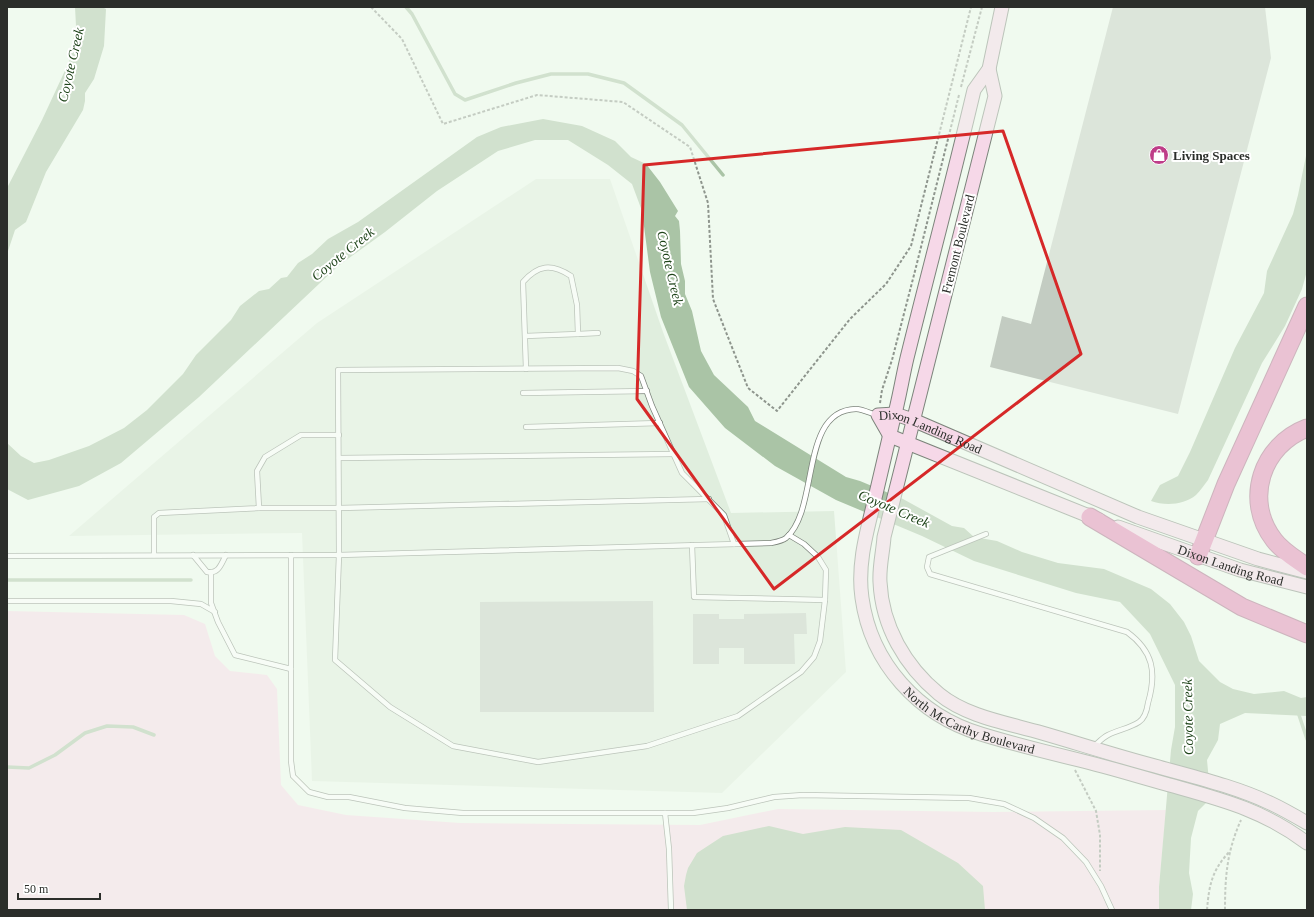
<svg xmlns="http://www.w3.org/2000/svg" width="1314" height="917" font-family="'Times New Roman',serif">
<rect width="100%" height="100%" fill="#f0faef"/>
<path fill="#e0eede" d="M 536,179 L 610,179 L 663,332 L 731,513 L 834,511 L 846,672 L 722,793 L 312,781 L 302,533 L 69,536 L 317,323 Z"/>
<path fill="#f9dae8" d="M 7,611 L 184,615 L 205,624 L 215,656 L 230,671 L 267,675 L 277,689 L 281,785 L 298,805 L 346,815 L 460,823 L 700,825 L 778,809 L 993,812 L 1166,810 L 1159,887 L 1159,910 L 7,910 Z"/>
<g fill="#aac4a6">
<path d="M 75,7 L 102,7 L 106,9 L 104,46 L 94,79 L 85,93 L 85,101 L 83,110 L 46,172 L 26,222 L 15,230 L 7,254 L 7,188 L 42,120 L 69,62 L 76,26 Z"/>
<path d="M 543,119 L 582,126 L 615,141 L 631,157 L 646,164 L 660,182 L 678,211 L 675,216 L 679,221 L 680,231 L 681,264 L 685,281 L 685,294 L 692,311 L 701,351 L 714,375 L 748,407 L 755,421 L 846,477 L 860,481 L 903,499 L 952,526 L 964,528 L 974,537 L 997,541 L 1022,552 L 1058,563 L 1104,569 L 1151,589 L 1170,604 L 1184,622 L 1191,636 L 1199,661 L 1220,682 L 1233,689 L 1254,694 L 1284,691 L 1301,698 L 1307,697 L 1307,716 L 1245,713 L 1220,724 L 1218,740 L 1207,760 L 1210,792 L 1206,803 L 1198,811 L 1191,838 L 1189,873 L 1193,894 L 1191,910 L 1159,910 L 1159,887 L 1171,750 L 1175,727 L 1175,685 L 1150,634 L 1120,602 L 1076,593 L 974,561 L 922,536 L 836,500 L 775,466 L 725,428 L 689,387 L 661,317 L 650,272 L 642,211 L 632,184 L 608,165 L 568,140 L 535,140 L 498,151 L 437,191 L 385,232 L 338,266 L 199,397 L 121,463 L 79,486 L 28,500 L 7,489 L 7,443 L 21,456 L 34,463 L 49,460 L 89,446 L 124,428 L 147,410 L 183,374 L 196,355 L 231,320 L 240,306 L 259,291 L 269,289 L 281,278 L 287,277 L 298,263 L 312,254 L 328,239 L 358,222 L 477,137 L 501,127 Z"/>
<path d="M 1307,151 L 1307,271 L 1302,289 L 1285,326 L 1262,363 L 1208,480 C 1204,485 1200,491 1196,495 C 1184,505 1165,506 1151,501 L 1160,485 L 1178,476 L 1190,452 L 1235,348 L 1264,293 L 1267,271 L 1293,214 L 1298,195 Z"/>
<path d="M 769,826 L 803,834 L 845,827 L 901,830 L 958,863 L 983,886 L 985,910 L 687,910 L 684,886 L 686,875 L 688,868 L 697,853 L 723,836 Z"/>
</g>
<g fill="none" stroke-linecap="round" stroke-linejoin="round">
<g stroke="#aac4a6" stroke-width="3.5">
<path d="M 406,7 L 412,14 L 455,94 L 465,100 L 516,83 L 551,74 L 588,74 L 624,83 L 682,125 L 723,175"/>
<path d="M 7,580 L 191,580"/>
<path d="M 1298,712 L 1307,739"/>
<path d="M 7,767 L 29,768 L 55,755 L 85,733 L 107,726 L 133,727 L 154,735"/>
</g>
</g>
<g fill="#c3ccc2">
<path d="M 1113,7 L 1265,7 L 1271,58 L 1178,414 L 990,367 L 1002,316 L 1031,324 Z"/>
<path d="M 653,601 L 654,712 L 480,712 L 480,602 Z"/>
<path d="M 806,613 L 807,634 L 794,634 L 795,664 L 744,664 L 744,648 L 719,648 L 719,664 L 693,664 L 693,614 L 719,614 L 719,619 L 744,619 L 744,614 Z"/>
</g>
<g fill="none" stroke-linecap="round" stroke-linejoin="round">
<defs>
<g id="service">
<path d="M 578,334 L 598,333"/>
<path d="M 525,336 L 578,334 L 577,305 L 571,276 C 551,263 538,265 523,282 L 526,369"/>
<path d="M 523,393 L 647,391"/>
<path d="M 526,427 L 660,423"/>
<path d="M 339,458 L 674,454"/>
<path d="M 259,508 L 339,508 L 709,499"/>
<path d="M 986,534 L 929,557 L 927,567 L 930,574 L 1127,632 C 1153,651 1157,672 1148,703 C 1147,710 1145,718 1139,722 C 1130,728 1118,730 1108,735 C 1102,738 1098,743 1093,747"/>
<path d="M 734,544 L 724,515 L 682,473 L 652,406 L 641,376 L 633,371 L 618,368 L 338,370 L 339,555 L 335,660 L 390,707 L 453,746 L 538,762 L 647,746 L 738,716 L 801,672 L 814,657 L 820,641 L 825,600 L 826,570 L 818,557 L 804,544 L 789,535"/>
<path d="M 692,545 L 694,597 L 825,600"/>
<path d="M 154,555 L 154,517 L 159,513 L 259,508 L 257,471 L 265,457 L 301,435 L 339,435"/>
<path d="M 193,555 L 207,572 C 219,574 221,564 226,555"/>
<path d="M 291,555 L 291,761 L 293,776 L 309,792 L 328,797 L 349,797 L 405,808 L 463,813 L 693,813 L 728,808 L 774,797 L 803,795 L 969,798 L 1004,804 L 1034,818 L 1063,838 L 1086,862 L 1101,886 L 1112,910"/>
<path d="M 7,556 L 339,555 L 771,543 C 776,542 782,541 786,538 C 820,509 799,410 856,409 C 862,409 870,413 876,415"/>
<path d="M 211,572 L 211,603 L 218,622 L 235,655 L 291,669"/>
<path d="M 7,601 L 171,601 L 201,604 L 215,612"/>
<path d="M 665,813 L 669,849 L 671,910"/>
</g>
<g id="secondary">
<path id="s1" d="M 1002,7 L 989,69 L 974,90 C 953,180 929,269 907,358 C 902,379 899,400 893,421 C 887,447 881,473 875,498 C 867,531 857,564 862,598 C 871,663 918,715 981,734 C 1013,744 1046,752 1079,760 C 1108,767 1137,776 1166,784 C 1219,799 1262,809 1307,843"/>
<path d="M 989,69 L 995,96 L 884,537 C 883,552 879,567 880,582 C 882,626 905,666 939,694 C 967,717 1008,723 1042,733 C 1080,744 1117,756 1155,766 C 1194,777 1234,786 1270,803 C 1283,809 1295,816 1307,823"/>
<path id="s2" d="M 1099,520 L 890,436 L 878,415 L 895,414 L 913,420 L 1138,517 L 1258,559 L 1307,572"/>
<path id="s3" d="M 1118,527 L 1240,570 L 1307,587"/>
</g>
<g id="motorway">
<path d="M 1307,428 C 1262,445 1243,500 1274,540 C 1282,551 1296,559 1307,567"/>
<path d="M 1090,517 L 1242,607 L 1307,634"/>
<path d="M 1198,556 L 1226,484 L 1307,306"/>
</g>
</defs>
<use href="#service" stroke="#7c847b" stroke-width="6"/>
<use href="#secondary" stroke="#7c847b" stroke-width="15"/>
<use href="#motorway" stroke="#a26282" stroke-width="19"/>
<g stroke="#8e958d" stroke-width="2" stroke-dasharray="3 2" stroke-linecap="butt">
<path d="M 371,7 L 402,39 L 443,124 L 537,95 L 623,102 L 690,147 L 708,203 L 713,299 L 748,388 L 777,411 L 850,319 L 886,284 L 911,246 L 971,7"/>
<path d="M 961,87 L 982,7"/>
<path d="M 880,403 L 882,390 L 892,360 L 915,271 L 959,95"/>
<path d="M 1075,770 L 1096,811 L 1100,835 L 1100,871"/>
<path d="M 1207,910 C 1209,885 1212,870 1230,851"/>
<path d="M 1225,910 C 1225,876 1227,851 1241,820"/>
</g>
<use href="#service" stroke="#fff" stroke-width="4.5"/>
<use href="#secondary" stroke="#f6d8e8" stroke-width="13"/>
<use href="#motorway" stroke="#e27eb2" stroke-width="17"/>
</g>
<path d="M0 0H1314V917H0ZM 1003,131 L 1081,354 L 774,589 L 637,399 L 644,165 Z" fill="#f0faef" fill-opacity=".55" fill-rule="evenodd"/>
<path fill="none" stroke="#d62828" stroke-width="3" stroke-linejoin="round" d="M 1003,131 L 1081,354 L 774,589 L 637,399 L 644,165 Z"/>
<defs>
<symbol id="shop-disc" viewBox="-11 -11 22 22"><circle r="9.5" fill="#be3d88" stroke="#fff"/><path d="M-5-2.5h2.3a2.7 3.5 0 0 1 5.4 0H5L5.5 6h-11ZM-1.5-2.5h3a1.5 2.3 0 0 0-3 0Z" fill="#fff"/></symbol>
</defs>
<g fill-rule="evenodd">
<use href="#shop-disc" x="1148" y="144" width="22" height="22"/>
</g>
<g text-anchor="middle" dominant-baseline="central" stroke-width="4" stroke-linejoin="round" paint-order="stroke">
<g font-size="13" font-weight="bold" fill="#2b2e2a" stroke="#fff" text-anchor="start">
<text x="1173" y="155">Living Spaces</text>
</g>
<g font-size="13" fill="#2b2e2a" stroke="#fff">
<text transform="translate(958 244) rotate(-76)">Fremont Boulevard</text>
<text stroke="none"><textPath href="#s2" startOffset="305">Dixon Landing Road</textPath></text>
<text stroke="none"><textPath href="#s3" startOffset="119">Dixon Landing Road</textPath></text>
<text stroke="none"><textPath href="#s1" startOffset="785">North McCarthy Boulevard</textPath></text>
</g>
<g font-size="14" font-style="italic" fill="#1e4319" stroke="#fff">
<text transform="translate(71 65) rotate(-77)">Coyote Creek</text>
<text transform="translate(343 254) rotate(-39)">Coyote Creek</text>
<text transform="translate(670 268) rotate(77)">Coyote Creek</text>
<text transform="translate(894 509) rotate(23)">Coyote Creek</text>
<text transform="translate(1188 717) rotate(-91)">Coyote Creek</text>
</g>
</g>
<rect width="1314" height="917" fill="none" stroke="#2b2e2a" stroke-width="16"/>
<path d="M18 893v6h82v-6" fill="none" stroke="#2b2e2a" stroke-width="2"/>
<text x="24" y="893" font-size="12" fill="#2b2e2a" stroke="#ffffff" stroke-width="3" paint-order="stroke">50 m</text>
</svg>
